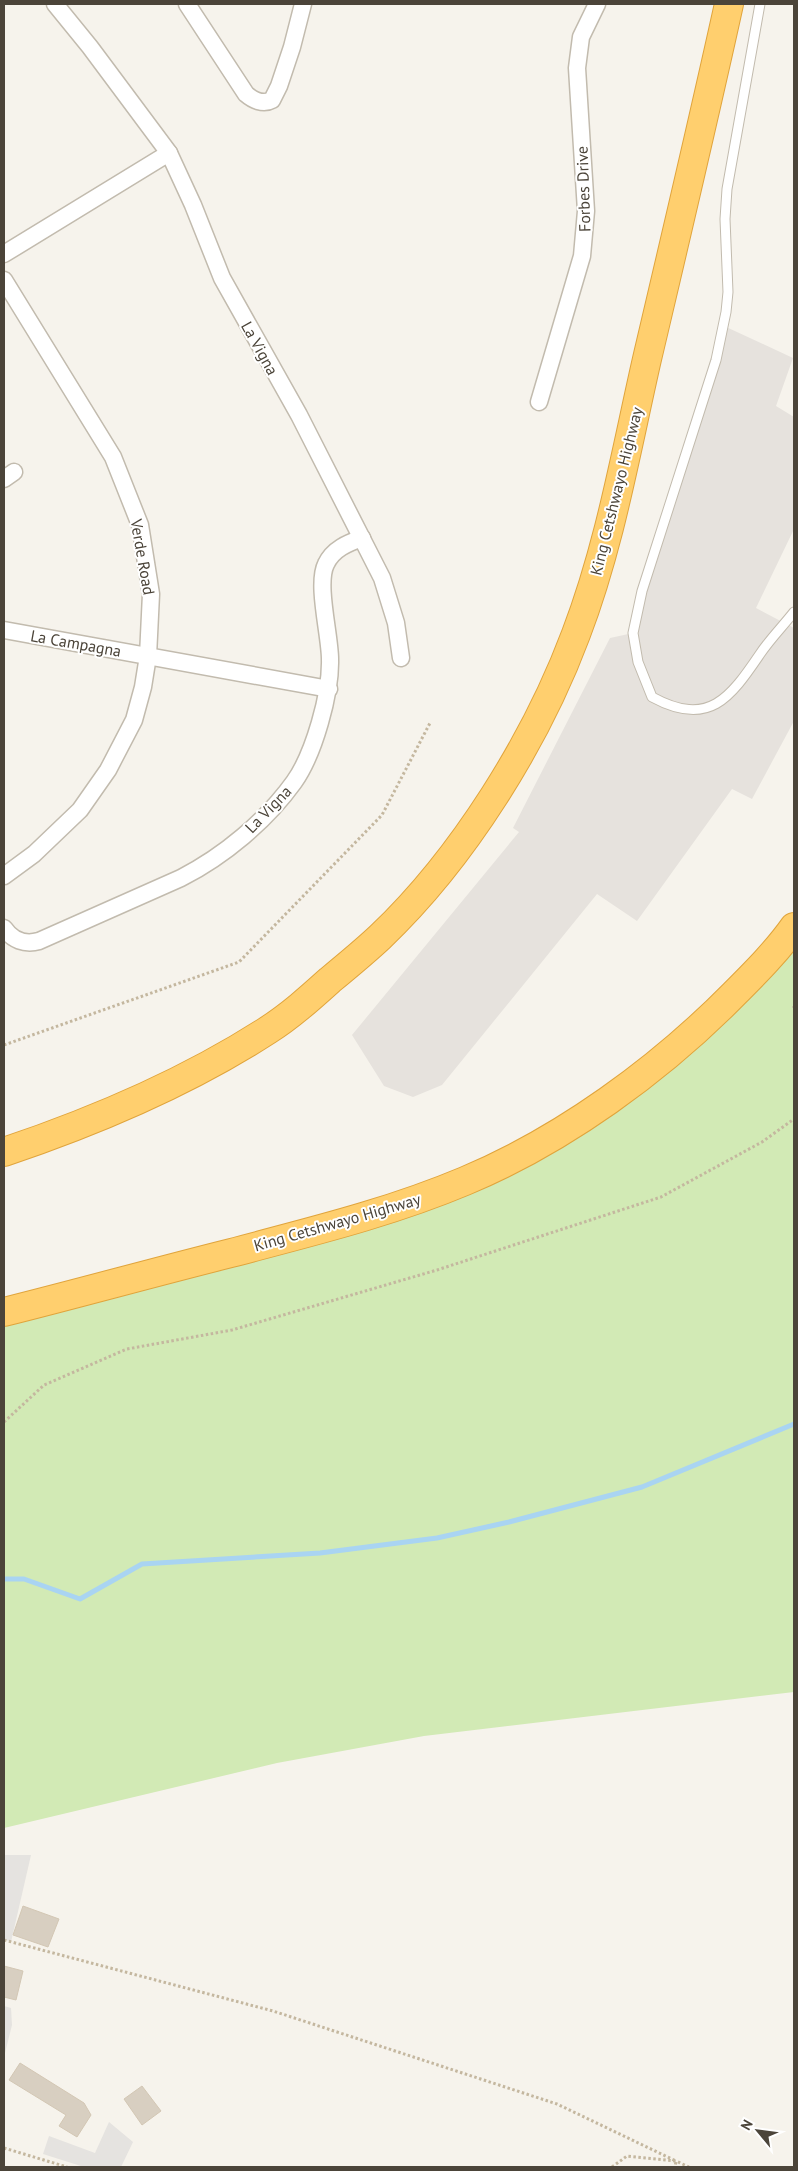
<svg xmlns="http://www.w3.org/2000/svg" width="798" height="2171" font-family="'PT Sans',sans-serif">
<rect width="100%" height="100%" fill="#f6f3ec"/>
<path fill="#e6e2dd" d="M 724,326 L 793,358 L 776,406 L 794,417 L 794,529 L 756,608 L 794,628 L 794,721 L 752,799 L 732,789 L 637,921 L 597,894 L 442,1085 L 413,1097 L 384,1086 L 352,1035 L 519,832 L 513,828 L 610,638 L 633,633 Z"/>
<path fill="#d2eab5" d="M 794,927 L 794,1692 L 424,1736 L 277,1763 L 4,1828 L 4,1312 L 316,1231 L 581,1118 Z"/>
<g fill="#e5e3e0">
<path d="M 4,1855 L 31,1855 L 11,1942 L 4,1939 Z"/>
<path d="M 4,2006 L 11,2008 L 12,2025 L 4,2057 Z"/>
<path d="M 109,2122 L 133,2142 L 121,2167 L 84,2167 L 43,2154 L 49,2136 L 95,2153 Z"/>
</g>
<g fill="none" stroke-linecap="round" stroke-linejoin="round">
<path stroke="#a9d4f2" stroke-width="5" d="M 4,1579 L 24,1579 L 80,1599 L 142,1564 L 320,1553 L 437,1538 L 509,1522 L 642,1487 L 794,1424"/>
</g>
<g fill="#d8cfc1" stroke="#d3c7b4">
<path d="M 23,1906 L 59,1919 L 48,1947 L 13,1935 Z"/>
<path d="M 4,1966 L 23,1971 L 16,2000 L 4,1997 Z"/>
<path d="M 20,2063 L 84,2103 L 91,2115 L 77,2137 L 59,2126 L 66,2115 L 9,2080 Z"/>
<path d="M 142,2086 L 161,2111 L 142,2125 L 124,2099 Z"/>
</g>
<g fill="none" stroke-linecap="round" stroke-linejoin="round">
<defs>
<path id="lane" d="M 760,4 L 727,189 L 725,219 L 728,292 L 726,312 L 716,360 L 642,591 L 633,633 L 638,662 L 652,697 C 709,728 730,698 760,654 C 770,639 783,626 794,612"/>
<g id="street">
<path d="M 55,4 L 90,47 L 169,153"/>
<path d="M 187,4 L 246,94 C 253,100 263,105 272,100 L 279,86 L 292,47 L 303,4"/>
<path d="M 4,254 L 169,153 L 193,205 L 222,278 L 299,415 L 382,578 L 396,623 L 401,658"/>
<path d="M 4,280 L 113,457 L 140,525 L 151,594 L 148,656 L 143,687 L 134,720 L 108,770 L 80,810 L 34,854 L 4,876"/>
<path d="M 539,402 L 582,256 L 586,211 L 577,68 L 581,37 L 597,4"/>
<path d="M 4,479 L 14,472"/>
<path d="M 4,630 L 329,689"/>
<path d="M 4,928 C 12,940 25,945 39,941 L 181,878 C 224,856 266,821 294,782 C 314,754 331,693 330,659 C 330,635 316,584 326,564 C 333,549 348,543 362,538"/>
</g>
<g id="highway">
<path d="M 4,1152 C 96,1121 186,1083 268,1030 C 290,1016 310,998 330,980 C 347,966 364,952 380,937 C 463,858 536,741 576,634 C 610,545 626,451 647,359 C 675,240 703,122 729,4"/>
<path d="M 4,1312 C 80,1293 155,1272 231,1253 C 310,1232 389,1213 465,1181 C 563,1140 659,1070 734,994 C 755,973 777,951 794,927"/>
</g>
</defs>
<use href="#lane" stroke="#c2bbae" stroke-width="11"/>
<use href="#street" stroke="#c2bbae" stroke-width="19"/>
<use href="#highway" stroke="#e0a43c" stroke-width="30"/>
<g stroke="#c4b79f" stroke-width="3" stroke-dasharray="2.5 2.5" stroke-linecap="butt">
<path d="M 793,1008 L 794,1007"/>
<path d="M 4,1045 L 239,962 L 382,815 L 430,723"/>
<path d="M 4,1422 L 44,1385 L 127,1349 L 232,1330 L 437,1270 L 661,1197 L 762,1142 L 794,1119"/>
<path d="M 4,1940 L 273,2011 L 557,2104 L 676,2161 L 675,2167"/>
<path d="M 4,2148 L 67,2167"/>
<path d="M 612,2167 L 627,2156 L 676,2161 L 689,2167"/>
</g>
<use href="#lane" stroke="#fff" stroke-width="9"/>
<use href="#street" stroke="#fff" stroke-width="16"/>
<use href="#highway" stroke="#ffcf6e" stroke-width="28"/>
</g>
<g text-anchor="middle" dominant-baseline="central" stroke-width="4" stroke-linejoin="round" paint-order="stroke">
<g font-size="16" fill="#4b4439" stroke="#fff">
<text transform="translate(583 189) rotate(-92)">Forbes Drive</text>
<text transform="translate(260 348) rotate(61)">La Vigna</text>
<text transform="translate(616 491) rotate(-76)">King Cetshwayo Highway</text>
<text transform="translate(143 557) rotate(80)">Verde Road</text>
<text transform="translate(76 643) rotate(10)">La Campagna</text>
<text transform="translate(268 809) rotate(-46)">La Vigna</text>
<text transform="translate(337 1222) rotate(-16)">King Cetshwayo Highway</text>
</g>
</g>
<rect width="798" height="2171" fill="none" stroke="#4b4439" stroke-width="10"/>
<g transform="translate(758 2131) rotate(299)" stroke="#ffffff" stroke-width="4" paint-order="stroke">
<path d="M0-4L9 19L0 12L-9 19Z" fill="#4b4439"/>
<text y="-8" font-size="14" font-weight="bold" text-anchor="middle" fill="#4b4439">N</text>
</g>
</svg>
